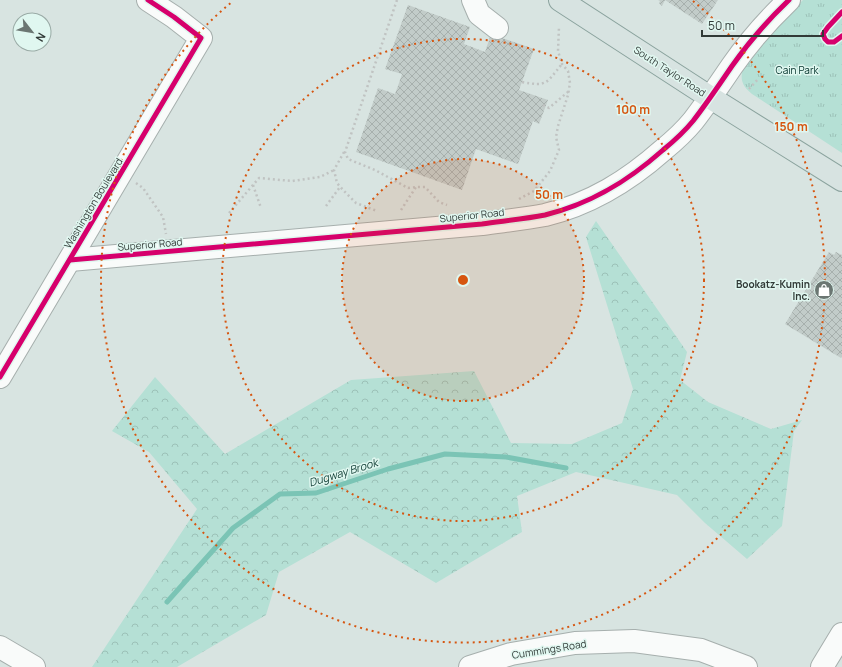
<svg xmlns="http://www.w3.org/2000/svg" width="842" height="667" font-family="Manrope,sans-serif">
<defs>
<pattern id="grass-tufts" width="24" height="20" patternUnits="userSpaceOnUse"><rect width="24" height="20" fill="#b5e0d5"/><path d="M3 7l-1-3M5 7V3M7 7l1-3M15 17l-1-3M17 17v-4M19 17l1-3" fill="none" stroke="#9cc1b7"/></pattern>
<pattern id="forest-crowns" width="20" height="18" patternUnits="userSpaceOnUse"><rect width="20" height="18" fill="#b5e0d5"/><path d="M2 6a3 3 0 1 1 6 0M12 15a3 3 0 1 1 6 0" fill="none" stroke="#9cc1b7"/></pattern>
<pattern id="building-cross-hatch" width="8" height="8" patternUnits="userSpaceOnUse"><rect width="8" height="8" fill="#c2ccc9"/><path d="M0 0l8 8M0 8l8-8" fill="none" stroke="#a7b0ad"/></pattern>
</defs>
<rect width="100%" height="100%" fill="#d8e4e1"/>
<path fill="url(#grass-tufts)" d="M 803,0 L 842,0 L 842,153 L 752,94 C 746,89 740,83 742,73 C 744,58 790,12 803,0 Z"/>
<path fill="url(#forest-crowns)" d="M 596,221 L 687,352 L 680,380 L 708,402 L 771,429 L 802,420 L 794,431 L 782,526 L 747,559 L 705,523 L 677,495 L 576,472 L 517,496 L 522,532 L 436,583 L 350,532 L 279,572 L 266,615 L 177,667 L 92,667 L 197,509 L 149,452 L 112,431 L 155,377 L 225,454 L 351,380 L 474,371 L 511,443 L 572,444 L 622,423 L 633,389 L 586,237 Z"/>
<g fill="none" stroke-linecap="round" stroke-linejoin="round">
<path stroke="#7bc4b5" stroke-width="5" d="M 167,602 L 233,528 L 280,494 L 316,493 L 388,469 L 445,454 L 506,457 L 566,468"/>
</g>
<g fill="url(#building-cross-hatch)">
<path d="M 658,0 L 718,0 L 702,24 L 665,0 L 662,6 L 659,3 L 660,1 Z"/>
<path d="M 408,5 L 470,27 L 464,44 L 485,52 L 491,34 L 534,49 L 519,90 L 548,100 L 539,124 L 533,121 L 518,164 L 476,149 L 462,190 L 356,152 L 378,88 L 395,94 L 399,83 L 402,74 L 385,69 Z"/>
<path d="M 829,252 L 834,255 L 836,252 L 842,255 L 842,357 L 841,358 L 785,324 Z"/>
</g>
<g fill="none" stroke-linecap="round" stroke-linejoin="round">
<defs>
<g id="minor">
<path d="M 473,0 L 479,14 L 497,28"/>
<path d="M 70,260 L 482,224 C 503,221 524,219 545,215 C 591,204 628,181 663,150 C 674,141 684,132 693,121 C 707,103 719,85 732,66 C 748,43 768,20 789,0"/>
<path d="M 0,377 L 201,38 L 174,17 L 148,0"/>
<path d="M 0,647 L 34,667"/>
<path d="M 470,667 L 511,654 L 575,643 L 634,641 L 701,650 L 746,667"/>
<path d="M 822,667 L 842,634"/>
</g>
<path id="major" d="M 560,0 L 711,98 L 842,180"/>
</defs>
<use href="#minor" stroke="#a6afad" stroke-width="24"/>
<use href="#major" stroke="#8ba39e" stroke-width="24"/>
<g stroke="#c0c3c2" stroke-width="2.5" stroke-dasharray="2 3" stroke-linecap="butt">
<path d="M 397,0 L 345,152 L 348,159 L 375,170 L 408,188 L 416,187 L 425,187 L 439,202 L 447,205"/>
<path d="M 522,82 C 548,87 546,83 562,64"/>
<path d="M 749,89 L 759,78"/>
<path d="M 543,105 L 549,108 L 569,91"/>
<path d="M 344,152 L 334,170 L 337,183 L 344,191 L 356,203 L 377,211"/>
<path d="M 136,183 L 143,188 L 163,217 L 166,234"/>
<path d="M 253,185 L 261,208"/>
<path d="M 519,199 L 534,191 L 550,171 L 559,150 L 556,137 L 558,126 L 568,95 L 570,83 L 568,71 L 562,64 L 558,51 L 559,27"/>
<path d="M 326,206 L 340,187"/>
<path d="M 401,210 L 416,187"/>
<path d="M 229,213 L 259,178 L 292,181 L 320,177 L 334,170"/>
</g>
<use href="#minor" stroke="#f9fbfa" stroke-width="22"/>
<use href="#major" stroke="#d7e3e1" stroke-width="22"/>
<defs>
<g id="cycleway">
<path d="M 842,12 L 828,27 L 823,34 L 825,39 L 828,42 L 834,42 L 842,36"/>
<path d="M 70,260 L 482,224 C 503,221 524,219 545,215 C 591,204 628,181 663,150 C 674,141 684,132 693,121 C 707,103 719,85 732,66 C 748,43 768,20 789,0"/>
<path d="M 0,377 L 201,38 L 174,17 L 148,0"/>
</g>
</defs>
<use href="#cycleway" stroke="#e0f7f0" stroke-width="8"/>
<use href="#cycleway" stroke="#d6006c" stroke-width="5"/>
</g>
<circle cx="463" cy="280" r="121" fill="#d65610" fill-opacity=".12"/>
<g fill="none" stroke="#d65610" stroke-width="2" stroke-dasharray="2 4">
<circle cx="463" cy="280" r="121"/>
<circle cx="463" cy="280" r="241"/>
<path d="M693 1A362 362 0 1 1 233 1"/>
</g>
<defs>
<symbol id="shop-disc" viewBox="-11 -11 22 22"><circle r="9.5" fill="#6b7672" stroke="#e0f7f0"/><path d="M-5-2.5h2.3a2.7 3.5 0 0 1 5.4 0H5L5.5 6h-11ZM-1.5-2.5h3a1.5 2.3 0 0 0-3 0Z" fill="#fff"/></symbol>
</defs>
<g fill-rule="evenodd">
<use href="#shop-disc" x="813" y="279" width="22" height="22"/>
</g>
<g text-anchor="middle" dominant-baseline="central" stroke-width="3" stroke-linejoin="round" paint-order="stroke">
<g font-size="10" fill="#003129" stroke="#e0f7f0">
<text x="797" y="70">Cain Park</text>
</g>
<g font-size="10" fill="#313a37" stroke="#e0f7f0">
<text transform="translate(670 71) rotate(33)">South Taylor Road</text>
<text transform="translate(93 203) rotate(-59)">Washington Boulevard</text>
<text transform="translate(472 215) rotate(-6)">Superior Road</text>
<text transform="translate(150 244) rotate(-5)">Superior Road</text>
<text transform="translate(549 649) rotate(-9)">Cummings Road</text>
</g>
<g font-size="10" font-weight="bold" fill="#313a37" stroke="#e0f7f0" text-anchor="end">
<text x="810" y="284">Bookatz-Kumin<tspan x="810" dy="12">Inc.</tspan></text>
</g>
<g font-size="11" font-style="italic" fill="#103e35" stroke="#e0f7f0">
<text transform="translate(343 472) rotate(-17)">Dugway Brook</text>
</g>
</g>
<circle cx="463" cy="280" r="6" fill="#d65610" stroke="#e0f7f0" stroke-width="2"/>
<g font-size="12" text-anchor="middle" font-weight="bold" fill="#d65610" stroke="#e0f7f0" stroke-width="3" stroke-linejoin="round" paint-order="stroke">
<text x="633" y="114">100 m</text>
<text x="791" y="131">150 m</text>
<text x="549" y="199">50 m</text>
</g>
<g transform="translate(32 32) rotate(121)"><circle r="19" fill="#e0f7f0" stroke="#9aaba6"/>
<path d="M0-3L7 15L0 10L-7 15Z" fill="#6b7672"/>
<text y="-6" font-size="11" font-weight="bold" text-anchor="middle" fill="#313a37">N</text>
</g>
<path d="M702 30v6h121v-6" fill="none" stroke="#313a37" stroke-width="2"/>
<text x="708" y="30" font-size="12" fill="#313a37" stroke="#e0f7f0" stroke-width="3" paint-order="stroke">50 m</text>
</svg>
